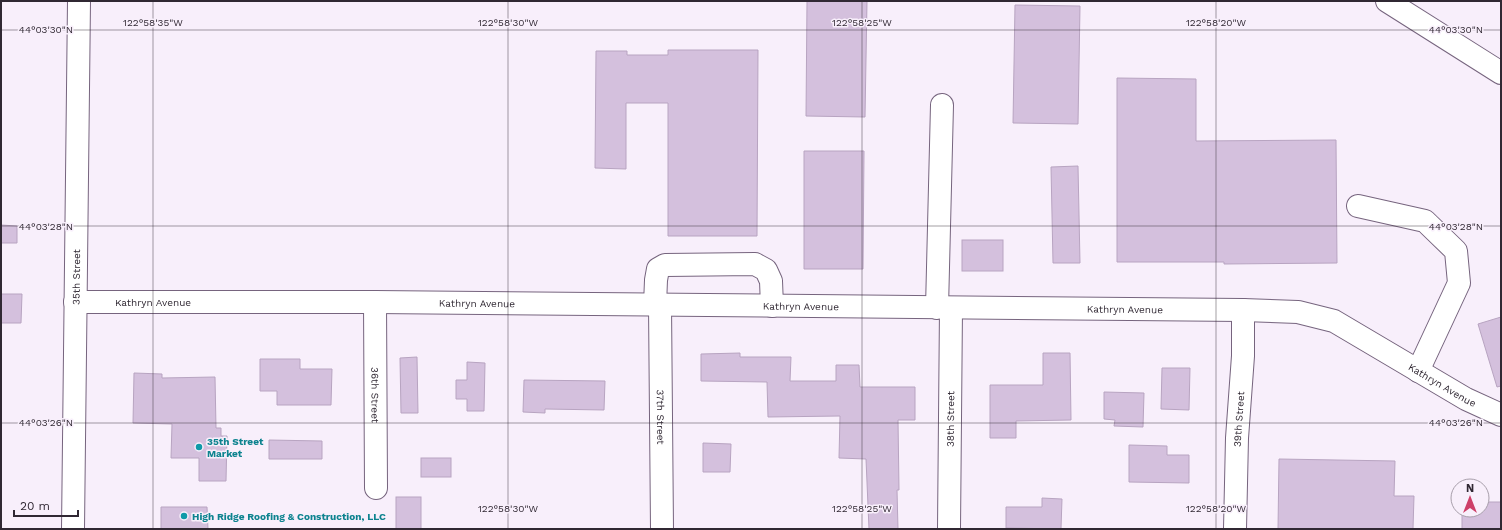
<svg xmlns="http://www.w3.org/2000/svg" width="1502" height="530" font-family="'Work Sans',sans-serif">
<rect width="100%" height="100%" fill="#f8effb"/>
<g fill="#d4c0dd" stroke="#b8a4c1">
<path d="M 807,1 L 867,1 L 865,117 L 806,116 Z"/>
<path d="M 1015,5 L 1080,6 L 1078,124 L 1013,123 Z"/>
<path d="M 668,50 L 758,50 L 757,236 L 668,236 L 668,103 L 626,103 L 626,169 L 595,168 L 596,51 L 627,51 L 627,55 L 668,55 Z"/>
<path d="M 1117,78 L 1196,79 L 1196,141 L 1336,140 L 1337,263 L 1224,264 L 1224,262 L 1117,262 Z"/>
<path d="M 804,151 L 864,151 L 863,269 L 804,269 Z"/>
<path d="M 1078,166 L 1080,263 L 1053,263 L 1051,167 Z"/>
<path d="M 1,225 L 17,226 L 17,243 L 1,243 Z"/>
<rect x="962" y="240" width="41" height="31"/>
<path d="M 1,294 L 22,294 L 21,323 L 1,323 Z"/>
<path d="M 1501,317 L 1501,386 L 1497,387 L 1478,324 Z"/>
<path d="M 740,353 L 740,357 L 791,357 L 790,381 L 836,381 L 836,365 L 859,365 L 860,387 L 915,387 L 915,420 L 898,420 L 899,490 L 897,490 L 898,529 L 869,529 L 866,459 L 839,458 L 840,416 L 768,417 L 767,382 L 701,381 L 701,354 Z"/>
<path d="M 1043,353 L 1070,353 L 1071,420 L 1016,421 L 1016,438 L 990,438 L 990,385 L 1043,385 Z"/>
<path d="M 417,357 L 418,413 L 401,413 L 400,358 Z"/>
<path d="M 260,359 L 300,359 L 300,369 L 332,369 L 331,405 L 277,405 L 277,391 L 260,391 Z"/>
<path d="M 467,362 L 485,363 L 484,411 L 467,411 L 467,399 L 456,399 L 456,380 L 467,380 Z"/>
<path d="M 1162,368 L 1190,368 L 1189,410 L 1161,409 Z"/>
<path d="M 134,373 L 162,374 L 162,378 L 215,377 L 216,428 L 221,428 L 221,436 L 227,436 L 226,481 L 199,481 L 199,458 L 171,458 L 172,424 L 133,423 Z"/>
<path d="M 524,380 L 605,381 L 604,410 L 545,409 L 545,413 L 523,412 Z"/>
<path d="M 1104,392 L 1144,393 L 1143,427 L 1114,426 L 1115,420 L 1104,419 Z"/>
<path d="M 269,440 L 322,441 L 322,459 L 269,459 Z"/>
<path d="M 703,443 L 731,444 L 730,472 L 703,472 Z"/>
<path d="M 1129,445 L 1167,446 L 1167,455 L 1189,455 L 1189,483 L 1129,482 Z"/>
<rect x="421" y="458" width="30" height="19"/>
<path d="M 1279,459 L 1395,461 L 1394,496 L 1414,496 L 1413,529 L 1278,529 Z"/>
<rect x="396" y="497" width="25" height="32"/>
<path d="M 1042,498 L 1062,499 L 1061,529 L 1006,528 L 1006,507 L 1042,507 Z"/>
<path d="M 1482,502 L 1501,502 L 1501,529 L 1462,529 L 1462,510 L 1482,510 Z"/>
<path d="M 161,507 L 207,507 L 208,529 L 161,529 Z"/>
</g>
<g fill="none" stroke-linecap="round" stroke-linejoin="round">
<defs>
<g id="minor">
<path d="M 1358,206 L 1425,221 L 1456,251 L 1459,283 L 1418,371"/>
<path id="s1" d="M 75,302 L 375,302 L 1243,310 L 1298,312 L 1334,321 L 1466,399 L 1501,415"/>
<path id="s2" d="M 375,302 L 376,488"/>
<path d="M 655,305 L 656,280 L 658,269 L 665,265 L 755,264 L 766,270 L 771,281 L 772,306"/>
<path id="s3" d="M 660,305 L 662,529"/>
<path d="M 937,308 L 942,105"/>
<path id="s4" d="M 73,529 L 79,1"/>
<path id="s5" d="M 949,529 L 951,308"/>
<path id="s6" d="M 1235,529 L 1237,438 L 1243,356 L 1243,310"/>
</g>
<path id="major" d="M 1387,1 L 1501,73"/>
</defs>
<use href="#minor" stroke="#76647e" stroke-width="24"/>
<use href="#major" stroke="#76647e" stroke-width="24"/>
<use href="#minor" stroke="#fff" stroke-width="22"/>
<use href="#major" stroke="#fff" stroke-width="22"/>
</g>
<path fill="none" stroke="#302833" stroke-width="1" stroke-opacity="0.45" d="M 153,1 L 153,529M 508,1 L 508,529M 862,1 L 862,529M 1216,1 L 1216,529M 1,30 L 1501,30M 1,226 L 1501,226M 1,423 L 1501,423"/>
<g fill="#0f9aa8" stroke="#f8effb" stroke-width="1.5">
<circle cx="199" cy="447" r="4"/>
<circle cx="184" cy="516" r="4"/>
</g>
<g text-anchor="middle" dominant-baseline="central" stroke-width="3" stroke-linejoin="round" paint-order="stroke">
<g font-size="10" fill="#302833" stroke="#f8effb">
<text stroke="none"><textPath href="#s4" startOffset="252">35th Street</textPath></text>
<text stroke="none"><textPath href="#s1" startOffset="78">Kathryn Avenue</textPath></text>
<text stroke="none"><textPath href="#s1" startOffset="402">Kathryn Avenue</textPath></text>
<text stroke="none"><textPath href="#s1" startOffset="726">Kathryn Avenue</textPath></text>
<text stroke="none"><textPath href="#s1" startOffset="1050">Kathryn Avenue</textPath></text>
<text stroke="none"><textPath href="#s1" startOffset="1386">Kathryn Avenue</textPath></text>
<text stroke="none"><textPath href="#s2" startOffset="93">36th Street</textPath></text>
<text stroke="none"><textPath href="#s3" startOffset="112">37th Street</textPath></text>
<text stroke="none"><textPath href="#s5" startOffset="110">38th Street</textPath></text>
<text stroke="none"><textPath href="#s6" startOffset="110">39th Street</textPath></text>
</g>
<g font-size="10" font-weight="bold" fill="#0d838f" stroke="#f8effb" text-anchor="start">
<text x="207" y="441">35th Street<tspan x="207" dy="12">Market</tspan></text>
<text x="192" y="516">High Ridge Roofing &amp; Construction, LLC</text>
</g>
</g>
<g font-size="10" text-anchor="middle" fill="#302833" stroke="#f8effb" stroke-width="3" stroke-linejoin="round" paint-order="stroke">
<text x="153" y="26">122°58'35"W</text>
<text x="508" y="26">122°58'30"W</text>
<text x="862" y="26">122°58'25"W</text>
<text x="1216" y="26">122°58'20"W</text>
<text x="46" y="33">44°03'30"N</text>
<text x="1456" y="33">44°03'30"N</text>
<text x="46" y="230">44°03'28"N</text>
<text x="1456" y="230">44°03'28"N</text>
<text x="46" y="426">44°03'26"N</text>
<text x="1456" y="426">44°03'26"N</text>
<text x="508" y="512">122°58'30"W</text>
<text x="862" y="512">122°58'25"W</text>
<text x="1216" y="512">122°58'20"W</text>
</g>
<rect width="1502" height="530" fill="none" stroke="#302833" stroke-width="4"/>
<g transform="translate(1470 498)"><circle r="19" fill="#f8effb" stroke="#a89fab"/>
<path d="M0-3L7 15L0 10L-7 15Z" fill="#cd3f68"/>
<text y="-6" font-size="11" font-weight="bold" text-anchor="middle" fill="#302833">N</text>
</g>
<path d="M14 510v6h64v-6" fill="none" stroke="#302833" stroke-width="2"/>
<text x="20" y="510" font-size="12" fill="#302833" stroke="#f8effb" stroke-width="3" paint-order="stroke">20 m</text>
</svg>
